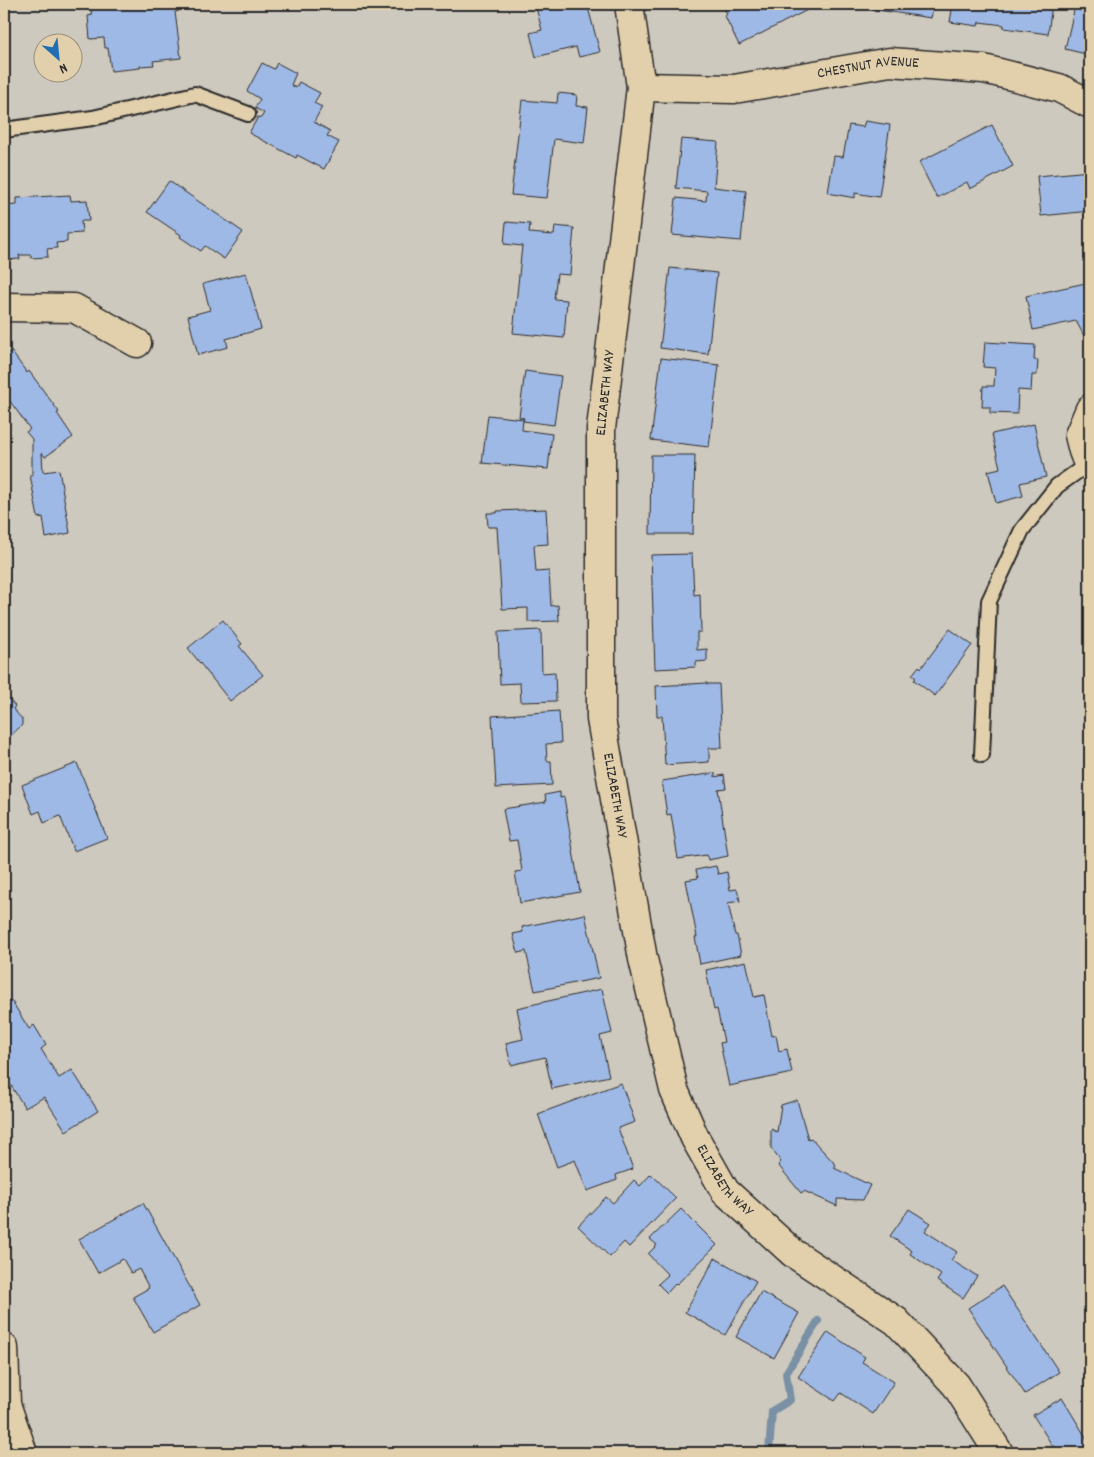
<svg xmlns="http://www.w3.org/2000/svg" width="1094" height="1457" font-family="Dekko,sans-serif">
<rect width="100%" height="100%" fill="#cec9be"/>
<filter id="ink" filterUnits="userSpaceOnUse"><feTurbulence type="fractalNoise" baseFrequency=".02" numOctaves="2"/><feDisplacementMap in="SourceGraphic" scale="10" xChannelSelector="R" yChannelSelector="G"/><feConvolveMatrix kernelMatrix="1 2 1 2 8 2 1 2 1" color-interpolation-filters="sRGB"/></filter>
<g filter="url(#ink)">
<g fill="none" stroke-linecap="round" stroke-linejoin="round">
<path stroke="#7990a5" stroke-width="8" d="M 769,1453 L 772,1411 L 790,1400 L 786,1373 L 818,1321"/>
</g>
<g fill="#9fb9e6" stroke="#2b2b2b">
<path d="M 90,4 L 178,4 L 179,11 L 175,12 L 181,58 L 153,61 L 154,65 L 140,66 L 140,68 L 111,71 L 108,48 L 105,48 L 104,38 L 90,39 L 88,16 L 92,15 Z"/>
<path d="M 535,4 L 574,4 L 575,8 L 587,4 L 600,52 L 579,57 L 576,47 L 536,57 L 530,33 L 542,30 Z"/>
<path d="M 722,4 L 815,4 L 815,6 L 739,45 L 725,16 L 727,14 Z"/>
<path d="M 872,4 L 934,4 L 931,18 L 871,9 Z"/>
<path d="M 953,4 L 1052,4 L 1048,34 L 1004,28 L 1004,25 L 979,22 L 978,26 L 950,22 Z"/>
<path d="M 1075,6 L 1090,10 L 1090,55 L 1065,49 Z"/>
<path d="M 262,63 L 274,69 L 277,63 L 296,73 L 291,85 L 296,88 L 299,82 L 320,93 L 314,103 L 322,107 L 314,122 L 330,131 L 327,136 L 339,142 L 324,169 L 297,155 L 296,158 L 249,133 L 258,117 L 261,118 L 264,113 L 255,108 L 260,99 L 247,91 Z"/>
<path d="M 558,93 L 577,95 L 576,106 L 588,107 L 584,143 L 554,139 L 547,198 L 511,195 L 522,100 L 557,103 Z"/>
<path d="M 865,121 L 890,125 L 879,197 L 855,193 L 855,198 L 828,193 L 834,156 L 843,157 L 849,125 L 863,127 Z"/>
<path d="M 992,125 L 1013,166 L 970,189 L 967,182 L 937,198 L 919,162 Z"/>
<path d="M 681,139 L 718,142 L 714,187 L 746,191 L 741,241 L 672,235 L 676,198 L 706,201 L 707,191 L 676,188 Z"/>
<path d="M 1090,171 L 1090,211 L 1041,216 L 1037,176 Z"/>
<path d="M 169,181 L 243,232 L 224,259 L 205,246 L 201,251 L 180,237 L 181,235 L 147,212 Z"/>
<path d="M 70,195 L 71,201 L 87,200 L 89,221 L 81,221 L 82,233 L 67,234 L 67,242 L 56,243 L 57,248 L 47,249 L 48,257 L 31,258 L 31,255 L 19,255 L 20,259 L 6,260 L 6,262 L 4,262 L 4,206 L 17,205 L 17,198 Z"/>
<path d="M 506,222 L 530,224 L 529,233 L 554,235 L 555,226 L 574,228 L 570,275 L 557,274 L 554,299 L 567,300 L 564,338 L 513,333 L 522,246 L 504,244 Z"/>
<path d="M 670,268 L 717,273 L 708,354 L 660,348 Z"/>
<path d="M 246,273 L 261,329 L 226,339 L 228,347 L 198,355 L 188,316 L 210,310 L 203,284 Z"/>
<path d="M 1090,282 L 1090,347 L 1076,321 L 1033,330 L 1026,296 Z"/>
<path d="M 985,342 L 1035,345 L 1034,360 L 1038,360 L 1037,375 L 1032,375 L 1031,391 L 1018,390 L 1017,414 L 990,413 L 990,407 L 982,407 L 983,386 L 994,386 L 995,368 L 983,367 Z"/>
<path d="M 11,351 L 27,373 L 29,371 L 59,412 L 57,413 L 73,437 L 45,457 L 42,453 L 43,472 L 59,470 L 70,533 L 46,538 L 43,517 L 38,518 L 30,475 L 32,475 L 32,439 L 26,432 L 30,429 L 4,393 L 4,356 Z"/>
<path d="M 661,358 L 719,365 L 709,447 L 651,440 Z"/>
<path d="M 525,371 L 561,376 L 554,425 L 523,421 L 524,418 L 519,417 Z"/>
<path d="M 488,415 L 523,419 L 522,430 L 552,434 L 548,469 L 482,463 Z"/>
<path d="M 1034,424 L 1046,477 L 1020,483 L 1023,496 L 996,503 L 988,471 L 1000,468 L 992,434 Z"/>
<path d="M 651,455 L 695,455 L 693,534 L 650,534 Z"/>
<path d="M 546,509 L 548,544 L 534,545 L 536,572 L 549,571 L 551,606 L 558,605 L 559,621 L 528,622 L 528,608 L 502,609 L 497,527 L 488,527 L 487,513 L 497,513 L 497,511 Z"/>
<path d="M 692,554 L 694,595 L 700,594 L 701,632 L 697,632 L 697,650 L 707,649 L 707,661 L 696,662 L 696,667 L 655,669 L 651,555 Z"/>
<path d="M 223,620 L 242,644 L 239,646 L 263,675 L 230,701 L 188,648 Z"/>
<path d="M 950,629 L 972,645 L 935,696 L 914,680 L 916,678 L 912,675 L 919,666 L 921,668 Z"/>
<path d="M 541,630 L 542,673 L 555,672 L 556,701 L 521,702 L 520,683 L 500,684 L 498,632 Z"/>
<path d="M 707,683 L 707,684 L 719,684 L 722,748 L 709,748 L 709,762 L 665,765 L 662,716 L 657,716 L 656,686 Z"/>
<path d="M 4,694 L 15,706 L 13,709 L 22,719 L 22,725 L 4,742 Z"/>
<path d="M 559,711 L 561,743 L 546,744 L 547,761 L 551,761 L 552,785 L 496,788 L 492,716 Z"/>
<path d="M 77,763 L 107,838 L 74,851 L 60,816 L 44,823 L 40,811 L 33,814 L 22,785 Z"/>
<path d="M 715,773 L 715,777 L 724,775 L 726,788 L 718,789 L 728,856 L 708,860 L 707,855 L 678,859 L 671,814 L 667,815 L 662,781 Z"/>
<path d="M 560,792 L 560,798 L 564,797 L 580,892 L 520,903 L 515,872 L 522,871 L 517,840 L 509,841 L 503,809 L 546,802 L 545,795 Z"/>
<path d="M 716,866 L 718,874 L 727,872 L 730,890 L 737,889 L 740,901 L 728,903 L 735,935 L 737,935 L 741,955 L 700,964 L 695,937 L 697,937 L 686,880 L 698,878 L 696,870 Z"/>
<path d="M 585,914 L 599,978 L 535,991 L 526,951 L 518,953 L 513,934 L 523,932 L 522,927 Z"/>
<path d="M 746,961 L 754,997 L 764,995 L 772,1036 L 776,1035 L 779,1051 L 787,1049 L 792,1073 L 729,1086 L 720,1043 L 724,1042 L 717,1009 L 714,1010 L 706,970 Z"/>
<path d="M 602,989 L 612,1033 L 600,1036 L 609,1076 L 552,1089 L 545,1057 L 511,1065 L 506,1043 L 523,1039 L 517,1008 Z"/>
<path d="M 11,1000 L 29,1029 L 34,1025 L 46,1045 L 41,1049 L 59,1078 L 72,1070 L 98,1111 L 66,1131 L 44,1097 L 25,1108 L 5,1076 L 11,1073 L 4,1062 L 4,1005 Z"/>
<path d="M 621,1083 L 635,1122 L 618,1128 L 633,1169 L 616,1175 L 617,1180 L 587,1191 L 575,1160 L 557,1167 L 538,1114 Z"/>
<path d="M 797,1100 L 808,1139 L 811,1138 L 836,1165 L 834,1168 L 870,1185 L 863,1200 L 837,1199 L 837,1206 L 804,1191 L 801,1193 L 778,1165 L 781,1162 L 771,1148 L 771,1129 L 777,1132 L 781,1105 Z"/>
<path d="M 651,1174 L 676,1198 L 629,1247 L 624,1242 L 610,1257 L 578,1226 L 606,1197 L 613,1203 L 634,1180 L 640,1186 Z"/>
<path d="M 143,1203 L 200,1305 L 153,1332 L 133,1297 L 149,1288 L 139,1269 L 131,1273 L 123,1259 L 98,1273 L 79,1239 Z"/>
<path d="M 681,1209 L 717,1245 L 677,1284 L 676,1283 L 667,1293 L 658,1284 L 668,1275 L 648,1254 L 657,1245 L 650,1239 Z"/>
<path d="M 909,1209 L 931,1223 L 925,1231 L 957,1252 L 951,1260 L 977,1276 L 963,1298 L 937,1281 L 941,1275 L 910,1254 L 912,1251 L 890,1236 Z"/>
<path d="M 715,1258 L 756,1281 L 725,1335 L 685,1312 Z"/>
<path d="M 1002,1286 L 1059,1372 L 1025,1394 L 968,1308 Z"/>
<path d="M 761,1292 L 799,1313 L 774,1358 L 736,1337 Z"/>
<path d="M 828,1332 L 865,1357 L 862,1362 L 894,1382 L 873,1414 L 841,1393 L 835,1401 L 798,1377 Z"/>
<path d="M 1062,1398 L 1090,1444 L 1090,1453 L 1057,1453 L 1033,1415 Z"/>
</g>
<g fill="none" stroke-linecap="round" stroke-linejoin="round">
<defs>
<g id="lane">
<path d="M 4,130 L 93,118 L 195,94 L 248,114"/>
<path d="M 982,755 L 989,601 L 1022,530 L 1057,486 L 1088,464"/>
</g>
<g id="street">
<path id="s1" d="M 641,87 L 734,89 L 890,62 L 984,69 L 1059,88 L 1090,104"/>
<path d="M 4,307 L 74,308 L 137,343"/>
<path d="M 1090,409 L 1079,435 L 1083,451 L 1088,464 L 1090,465"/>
<path d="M 4,1348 L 6,1404 L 23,1453"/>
</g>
<g id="secondary">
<path id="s2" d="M 629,4 L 641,87 L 601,429 L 601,719 L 643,959 L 674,1090 L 695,1138 L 725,1191 L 793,1253 L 896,1321 L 956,1385 L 999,1453"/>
</g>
</defs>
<use href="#lane" stroke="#2b2b2b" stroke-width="18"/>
<use href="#street" stroke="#2b2b2b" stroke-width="31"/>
<use href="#secondary" stroke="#2b2b2b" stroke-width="31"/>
<use href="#lane" stroke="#e2d0ad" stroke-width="14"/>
<use href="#street" stroke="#e2d0ad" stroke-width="28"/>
<use href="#secondary" stroke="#e2d0ad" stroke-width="28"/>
</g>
</g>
<g text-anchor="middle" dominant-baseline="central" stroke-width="4.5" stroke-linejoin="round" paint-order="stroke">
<g font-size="15" fill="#2b2b2b" stroke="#e2d0ad">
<text stroke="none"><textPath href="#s1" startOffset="229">CHESTNUT AVENUE</textPath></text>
<text transform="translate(606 393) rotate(-84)">ELIZABETH WAY</text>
<text stroke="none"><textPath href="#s2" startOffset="796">ELIZABETH WAY</textPath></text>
<text stroke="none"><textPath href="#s2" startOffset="1201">ELIZABETH WAY</textPath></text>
</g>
</g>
<rect width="1094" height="1457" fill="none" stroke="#e2d0ad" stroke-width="20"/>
<rect x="10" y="10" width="1074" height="1437" fill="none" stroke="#2b2b2b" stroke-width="2" filter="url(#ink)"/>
<g transform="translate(58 58) rotate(153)"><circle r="24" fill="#e2d0ad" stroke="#998e79"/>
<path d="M0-4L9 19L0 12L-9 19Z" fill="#1f6fb2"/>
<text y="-8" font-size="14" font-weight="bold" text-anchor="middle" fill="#2b2b2b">N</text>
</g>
</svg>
